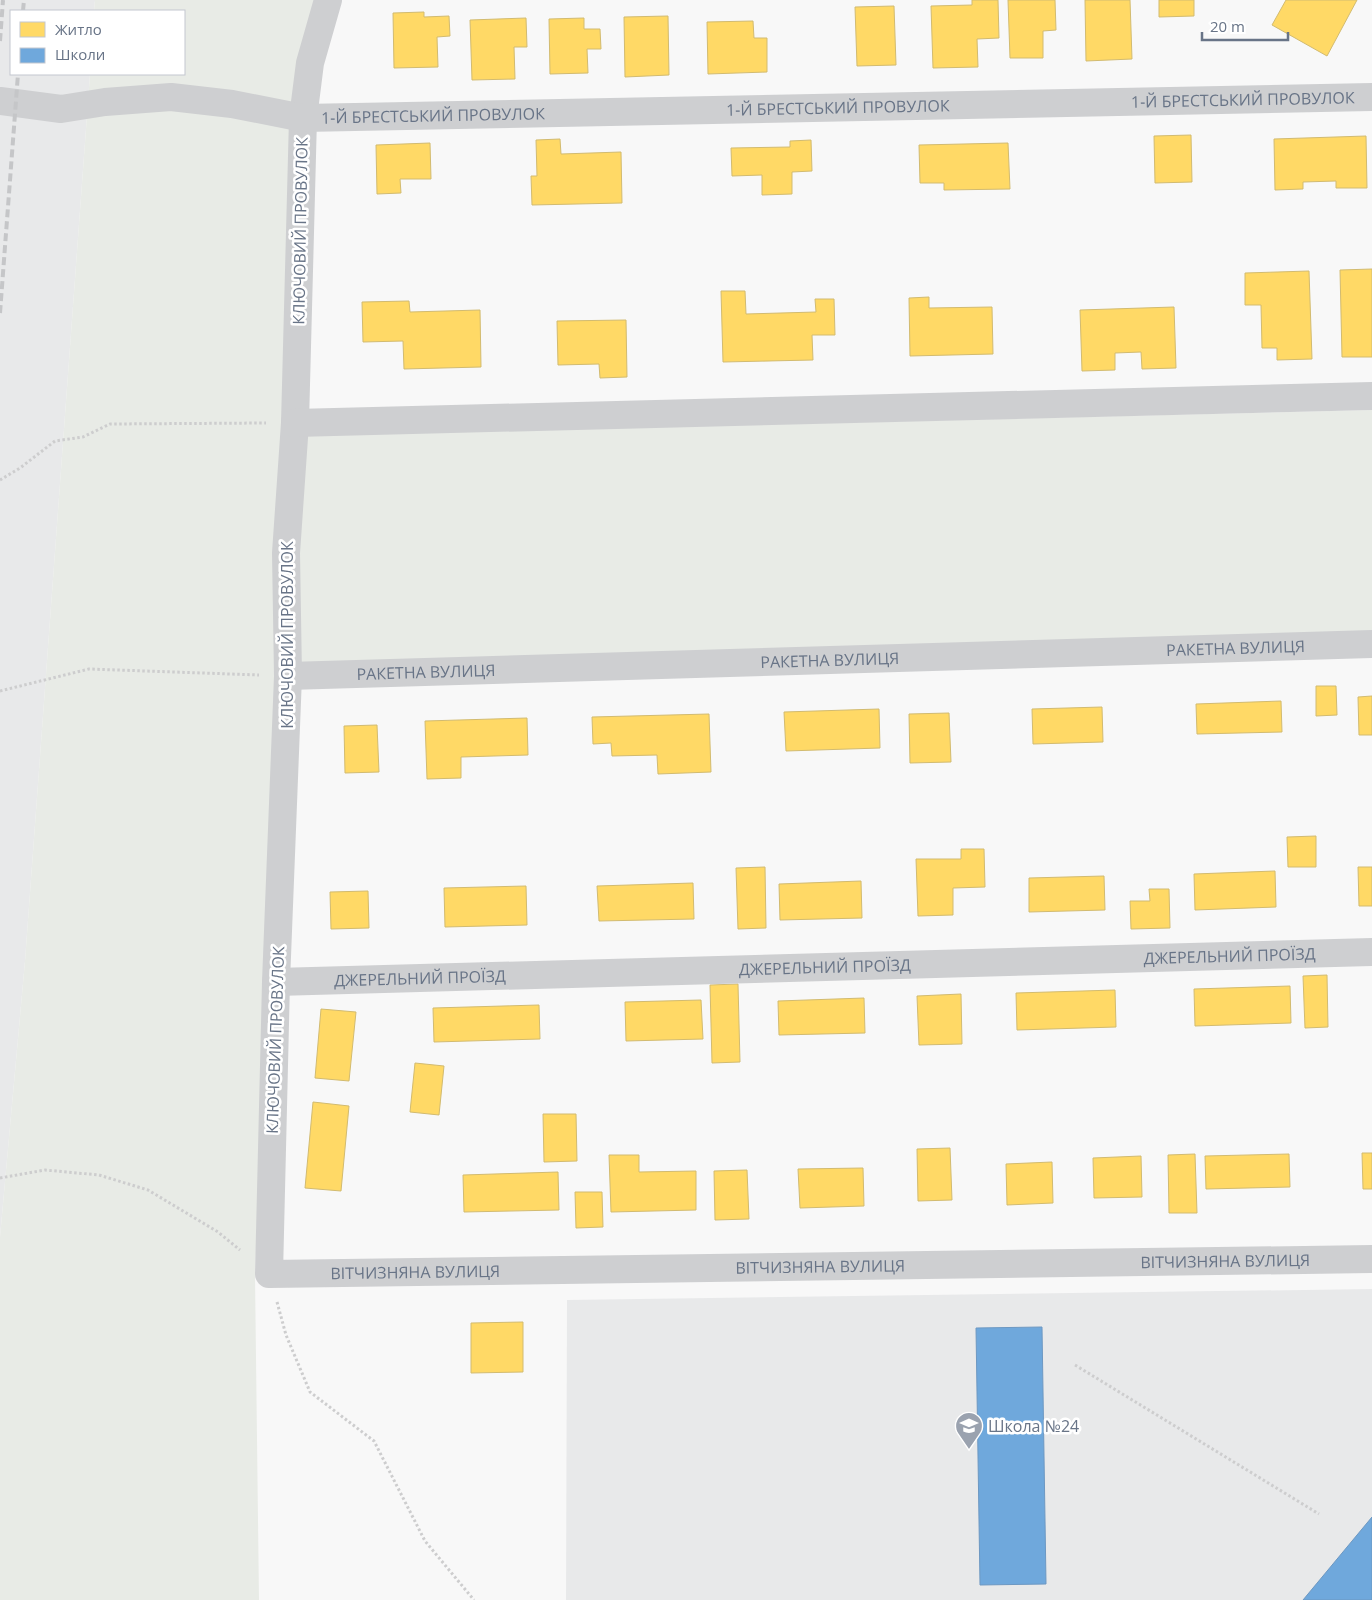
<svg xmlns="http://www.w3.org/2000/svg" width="1372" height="1600" font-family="'Open Sans',sans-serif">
<rect width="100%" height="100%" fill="#f8f8f8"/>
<g fill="#e8e9ea">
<path d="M 0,0 L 95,0 L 94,11 L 11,11 L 11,74 L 90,74 L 25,961 L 0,1237 Z"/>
<path d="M 1372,1289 L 1372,1600 L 566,1600 L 567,1300 Z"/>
</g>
<path fill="#e8ebe6" d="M 95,0 L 317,0 L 284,436 L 1372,410 L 1372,632 L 277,667 L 255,1276 L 259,1600 L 0,1600 L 0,1237 L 25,961 L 90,74 L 184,74 L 184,11 L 94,11 Z"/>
<g fill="#ffd966" stroke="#d2bb70">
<path d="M 972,0 L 998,0 L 999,38 L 977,39 L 978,67 L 933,68 L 931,6 L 972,5 Z"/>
<path d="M 1008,0 L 1055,0 L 1056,30 L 1043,31 L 1043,58 L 1010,58 Z"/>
<path d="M 1085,0 L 1130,0 L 1132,59 L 1086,61 Z"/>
<path d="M 1159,0 L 1194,0 L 1194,16 L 1159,17 Z"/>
<path d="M 1286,0 L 1357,0 L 1327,56 L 1272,25 Z"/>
<path d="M 894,6 L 896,65 L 857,66 L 855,7 Z"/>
<path d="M 424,12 L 424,17 L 449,16 L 450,36 L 437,37 L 438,67 L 394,68 L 393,13 Z"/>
<path d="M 668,16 L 669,75 L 625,77 L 624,17 Z"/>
<path d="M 526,18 L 527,47 L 514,47 L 515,79 L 472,80 L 470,20 Z"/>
<path d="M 584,18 L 584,29 L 600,29 L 601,49 L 587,49 L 588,73 L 550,74 L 549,19 Z"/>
<path d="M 753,21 L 754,38 L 767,38 L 767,72 L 708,74 L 707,22 Z"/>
<path d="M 1191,135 L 1192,182 L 1155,183 L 1154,136 Z"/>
<path d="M 1366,136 L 1367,188 L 1336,188 L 1336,181 L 1303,182 L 1303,189 L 1275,190 L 1274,139 Z"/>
<path d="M 560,139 L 561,154 L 621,152 L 622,203 L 532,205 L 531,176 L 537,176 L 536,140 Z"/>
<path d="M 811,140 L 812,171 L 792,172 L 792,194 L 762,195 L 762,175 L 732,176 L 731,148 L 790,147 L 790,141 Z"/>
<path d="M 430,143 L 431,179 L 400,179 L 401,193 L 377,194 L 376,145 Z"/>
<path d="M 1008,143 L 1010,189 L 944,190 L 944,183 L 920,183 L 919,145 Z"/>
<path d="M 1372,269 L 1372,357 L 1342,357 L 1340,270 Z"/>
<path d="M 1309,271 L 1312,359 L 1277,360 L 1277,348 L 1262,348 L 1261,305 L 1245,305 L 1245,273 Z"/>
<path d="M 721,291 L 745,291 L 746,314 L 816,312 L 815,299 L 834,299 L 835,335 L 812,335 L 813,360 L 723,362 Z"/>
<path d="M 929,297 L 929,308 L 992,307 L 993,354 L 910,356 L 909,298 Z"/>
<path d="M 409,301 L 410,312 L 480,310 L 481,367 L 404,369 L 403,341 L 363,342 L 362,302 Z"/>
<path d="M 1174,307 L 1176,368 L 1142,369 L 1141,352 L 1115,353 L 1115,370 L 1082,371 L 1080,310 Z"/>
<path d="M 626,320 L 627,377 L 600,378 L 599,364 L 558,365 L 557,321 Z"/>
<path d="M 1316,686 L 1336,686 L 1337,715 L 1316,716 Z"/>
<path d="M 1372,696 L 1372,735 L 1359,735 L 1358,697 Z"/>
<path d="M 1281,701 L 1282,732 L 1197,734 L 1196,704 Z"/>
<path d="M 1102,707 L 1103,742 L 1033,744 L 1032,709 Z"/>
<path d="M 879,709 L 880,748 L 786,751 L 784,712 Z"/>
<path d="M 949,713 L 951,762 L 910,763 L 909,714 Z"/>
<path d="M 709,714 L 711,772 L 658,774 L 657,755 L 612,756 L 611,743 L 593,744 L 592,717 Z"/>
<path d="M 527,718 L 528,755 L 461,757 L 461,778 L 427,779 L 425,721 Z"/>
<path d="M 377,725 L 379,772 L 345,773 L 344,726 Z"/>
<path d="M 1316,836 L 1316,867 L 1288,867 L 1287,837 Z"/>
<path d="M 961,849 L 984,849 L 985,887 L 953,888 L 953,915 L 918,916 L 916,859 L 961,859 Z"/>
<path d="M 765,867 L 766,928 L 738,929 L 736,868 Z"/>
<path d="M 1358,867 L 1372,867 L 1372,906 L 1359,906 Z"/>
<path d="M 1275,871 L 1276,907 L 1195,910 L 1194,874 Z"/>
<path d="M 1104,876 L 1105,910 L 1029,912 L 1029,878 Z"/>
<path d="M 861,881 L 862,918 L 780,920 L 779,884 Z"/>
<path d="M 693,883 L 694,919 L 599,921 L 597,886 Z"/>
<path d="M 526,886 L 527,925 L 445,927 L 444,888 Z"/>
<path d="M 1149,889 L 1169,889 L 1170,928 L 1131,929 L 1130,901 L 1150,901 Z"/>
<path d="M 368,891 L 369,928 L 331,929 L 330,892 Z"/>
<path d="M 1327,975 L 1328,1027 L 1305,1028 L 1303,976 Z"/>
<path d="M 738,984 L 740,1062 L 712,1063 L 710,985 Z"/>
<path d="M 1290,986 L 1291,1023 L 1195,1026 L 1194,989 Z"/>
<path d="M 1115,990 L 1116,1027 L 1017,1030 L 1016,993 Z"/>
<path d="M 961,994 L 962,1044 L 919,1045 L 917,996 Z"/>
<path d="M 864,998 L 865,1033 L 779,1035 L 778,1001 Z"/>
<path d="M 701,1000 L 703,1039 L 626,1041 L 625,1002 Z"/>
<path d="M 539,1005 L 540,1039 L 434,1042 L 433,1008 Z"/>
<path d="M 321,1009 L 356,1012 L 349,1081 L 315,1078 Z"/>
<path d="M 415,1063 L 444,1066 L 439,1115 L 410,1112 Z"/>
<path d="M 313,1102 L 349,1106 L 341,1191 L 305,1188 Z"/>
<path d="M 543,1114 L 576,1114 L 577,1161 L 544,1162 Z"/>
<path d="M 950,1148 L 952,1200 L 918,1201 L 917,1149 Z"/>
<path d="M 1362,1153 L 1372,1153 L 1372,1189 L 1363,1189 Z"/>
<path d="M 1195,1154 L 1197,1213 L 1169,1213 L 1168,1155 Z"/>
<path d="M 1289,1154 L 1290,1187 L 1206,1189 L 1205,1156 Z"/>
<path d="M 609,1155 L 639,1155 L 639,1172 L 696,1171 L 696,1210 L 611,1212 Z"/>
<path d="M 1141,1156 L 1142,1197 L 1094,1198 L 1093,1158 Z"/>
<path d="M 1052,1162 L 1053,1203 L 1007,1205 L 1006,1164 Z"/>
<path d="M 863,1168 L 864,1206 L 800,1208 L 798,1169 Z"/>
<path d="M 747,1170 L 749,1219 L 715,1220 L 714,1171 Z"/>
<path d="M 558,1172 L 559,1210 L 464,1212 L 463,1175 Z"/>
<path d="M 575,1192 L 602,1192 L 603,1227 L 576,1228 Z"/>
<path d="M 523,1322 L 523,1372 L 471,1373 L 471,1323 Z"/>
</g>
<g fill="#6fa8dc" stroke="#6d98c2">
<path d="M 1042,1327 L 1046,1584 L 980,1585 L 976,1328 Z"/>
<path d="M 1372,1517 L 1372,1600 L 1303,1600 Z"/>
</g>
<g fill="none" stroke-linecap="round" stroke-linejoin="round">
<g stroke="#cdcdce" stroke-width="3" stroke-dasharray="2.5 2.5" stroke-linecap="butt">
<path d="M 0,480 L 20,468 L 55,441 L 83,437 L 110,424 L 266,423"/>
<path d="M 0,691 L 89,669 L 259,675"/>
<path d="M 0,1178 L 45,1170 L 99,1175 L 148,1190 L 218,1232 L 240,1250"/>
<path d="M 277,1302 L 286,1335 L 310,1392 L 374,1441 L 425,1541 L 474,1600"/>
<path d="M 1075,1365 L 1319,1514"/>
</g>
<g stroke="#cecfd1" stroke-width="28">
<path id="s1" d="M 328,0 L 310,63 L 303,118 L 295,423 L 286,553 L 288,676 L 276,982 L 269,1274 L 1372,1259"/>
<path id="s2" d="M 0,101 L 61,109 L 105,102 L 171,97 L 232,104 L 303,118 L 1372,97"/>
<path d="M 295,423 L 1372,396"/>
<path id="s3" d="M 288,676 L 1372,644"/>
<path id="s4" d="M 276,982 L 1372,952"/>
</g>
<g stroke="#c5c6c8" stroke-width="4" stroke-dasharray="8 4" stroke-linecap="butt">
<path d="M 23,11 L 24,0"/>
<path d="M 0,41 L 3,0"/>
<path d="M 0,313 L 18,74"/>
</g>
</g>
<defs>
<symbol id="school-pin" viewBox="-11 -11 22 30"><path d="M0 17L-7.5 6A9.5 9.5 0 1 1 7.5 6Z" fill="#9aa2af" stroke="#fff"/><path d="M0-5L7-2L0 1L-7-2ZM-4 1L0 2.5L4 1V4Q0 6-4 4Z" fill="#fff"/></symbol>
</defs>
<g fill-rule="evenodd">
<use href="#school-pin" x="953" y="1410" width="32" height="43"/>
</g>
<g text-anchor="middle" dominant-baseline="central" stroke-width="5" stroke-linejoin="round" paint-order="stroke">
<g font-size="16" fill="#687487" stroke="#fff">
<text stroke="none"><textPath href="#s2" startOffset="1246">1-Й БРЕСТСЬКИЙ ПРОВУЛОК</textPath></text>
<text stroke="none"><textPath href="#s2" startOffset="841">1-Й БРЕСТСЬКИЙ ПРОВУЛОК</textPath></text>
<text stroke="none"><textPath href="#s2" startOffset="436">1-Й БРЕСТСЬКИЙ ПРОВУЛОК</textPath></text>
<text transform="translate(300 231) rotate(-89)">КЛЮЧОВИЙ ПРОВУЛОК</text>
<text transform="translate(287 635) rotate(-90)">КЛЮЧОВИЙ ПРОВУЛОК</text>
<text stroke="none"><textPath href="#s3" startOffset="948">РАКЕТНА ВУЛИЦЯ</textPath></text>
<text stroke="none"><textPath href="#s3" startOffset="542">РАКЕТНА ВУЛИЦЯ</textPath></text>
<text stroke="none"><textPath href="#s3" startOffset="138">РАКЕТНА ВУЛИЦЯ</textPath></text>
<text stroke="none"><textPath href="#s4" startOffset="954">ДЖЕРЕЛЬНИЙ ПРОЇЗД</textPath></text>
<text stroke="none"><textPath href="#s4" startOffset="549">ДЖЕРЕЛЬНИЙ ПРОЇЗД</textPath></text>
<text stroke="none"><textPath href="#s4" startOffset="144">ДЖЕРЕЛЬНИЙ ПРОЇЗД</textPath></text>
<text transform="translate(275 1040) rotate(-88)">КЛЮЧОВИЙ ПРОВУЛОК</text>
<text stroke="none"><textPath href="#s1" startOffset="2234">ВІТЧИЗНЯНА ВУЛИЦЯ</textPath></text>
<text stroke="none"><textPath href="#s1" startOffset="1829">ВІТЧИЗНЯНА ВУЛИЦЯ</textPath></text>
<text stroke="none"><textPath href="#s1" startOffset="1424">ВІТЧИЗНЯНА ВУЛИЦЯ</textPath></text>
</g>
<g font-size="16" fill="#687487" stroke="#fff" text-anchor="start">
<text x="988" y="1426">Школа №24</text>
</g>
</g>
<rect x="10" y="10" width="175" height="65" fill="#ffffff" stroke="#c3c7cf"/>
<rect x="20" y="22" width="25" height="15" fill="#ffd966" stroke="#c3c7cf"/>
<text x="55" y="35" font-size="15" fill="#687487">Житло</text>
<rect x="20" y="48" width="25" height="15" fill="#6fa8dc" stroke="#c3c7cf"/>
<text x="55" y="60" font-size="15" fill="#687487">Школи</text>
<path d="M1202 32v8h86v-8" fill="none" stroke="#687487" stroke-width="2.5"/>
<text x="1210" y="32" font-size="15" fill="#687487" stroke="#ffffff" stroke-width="4" paint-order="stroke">20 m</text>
</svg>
